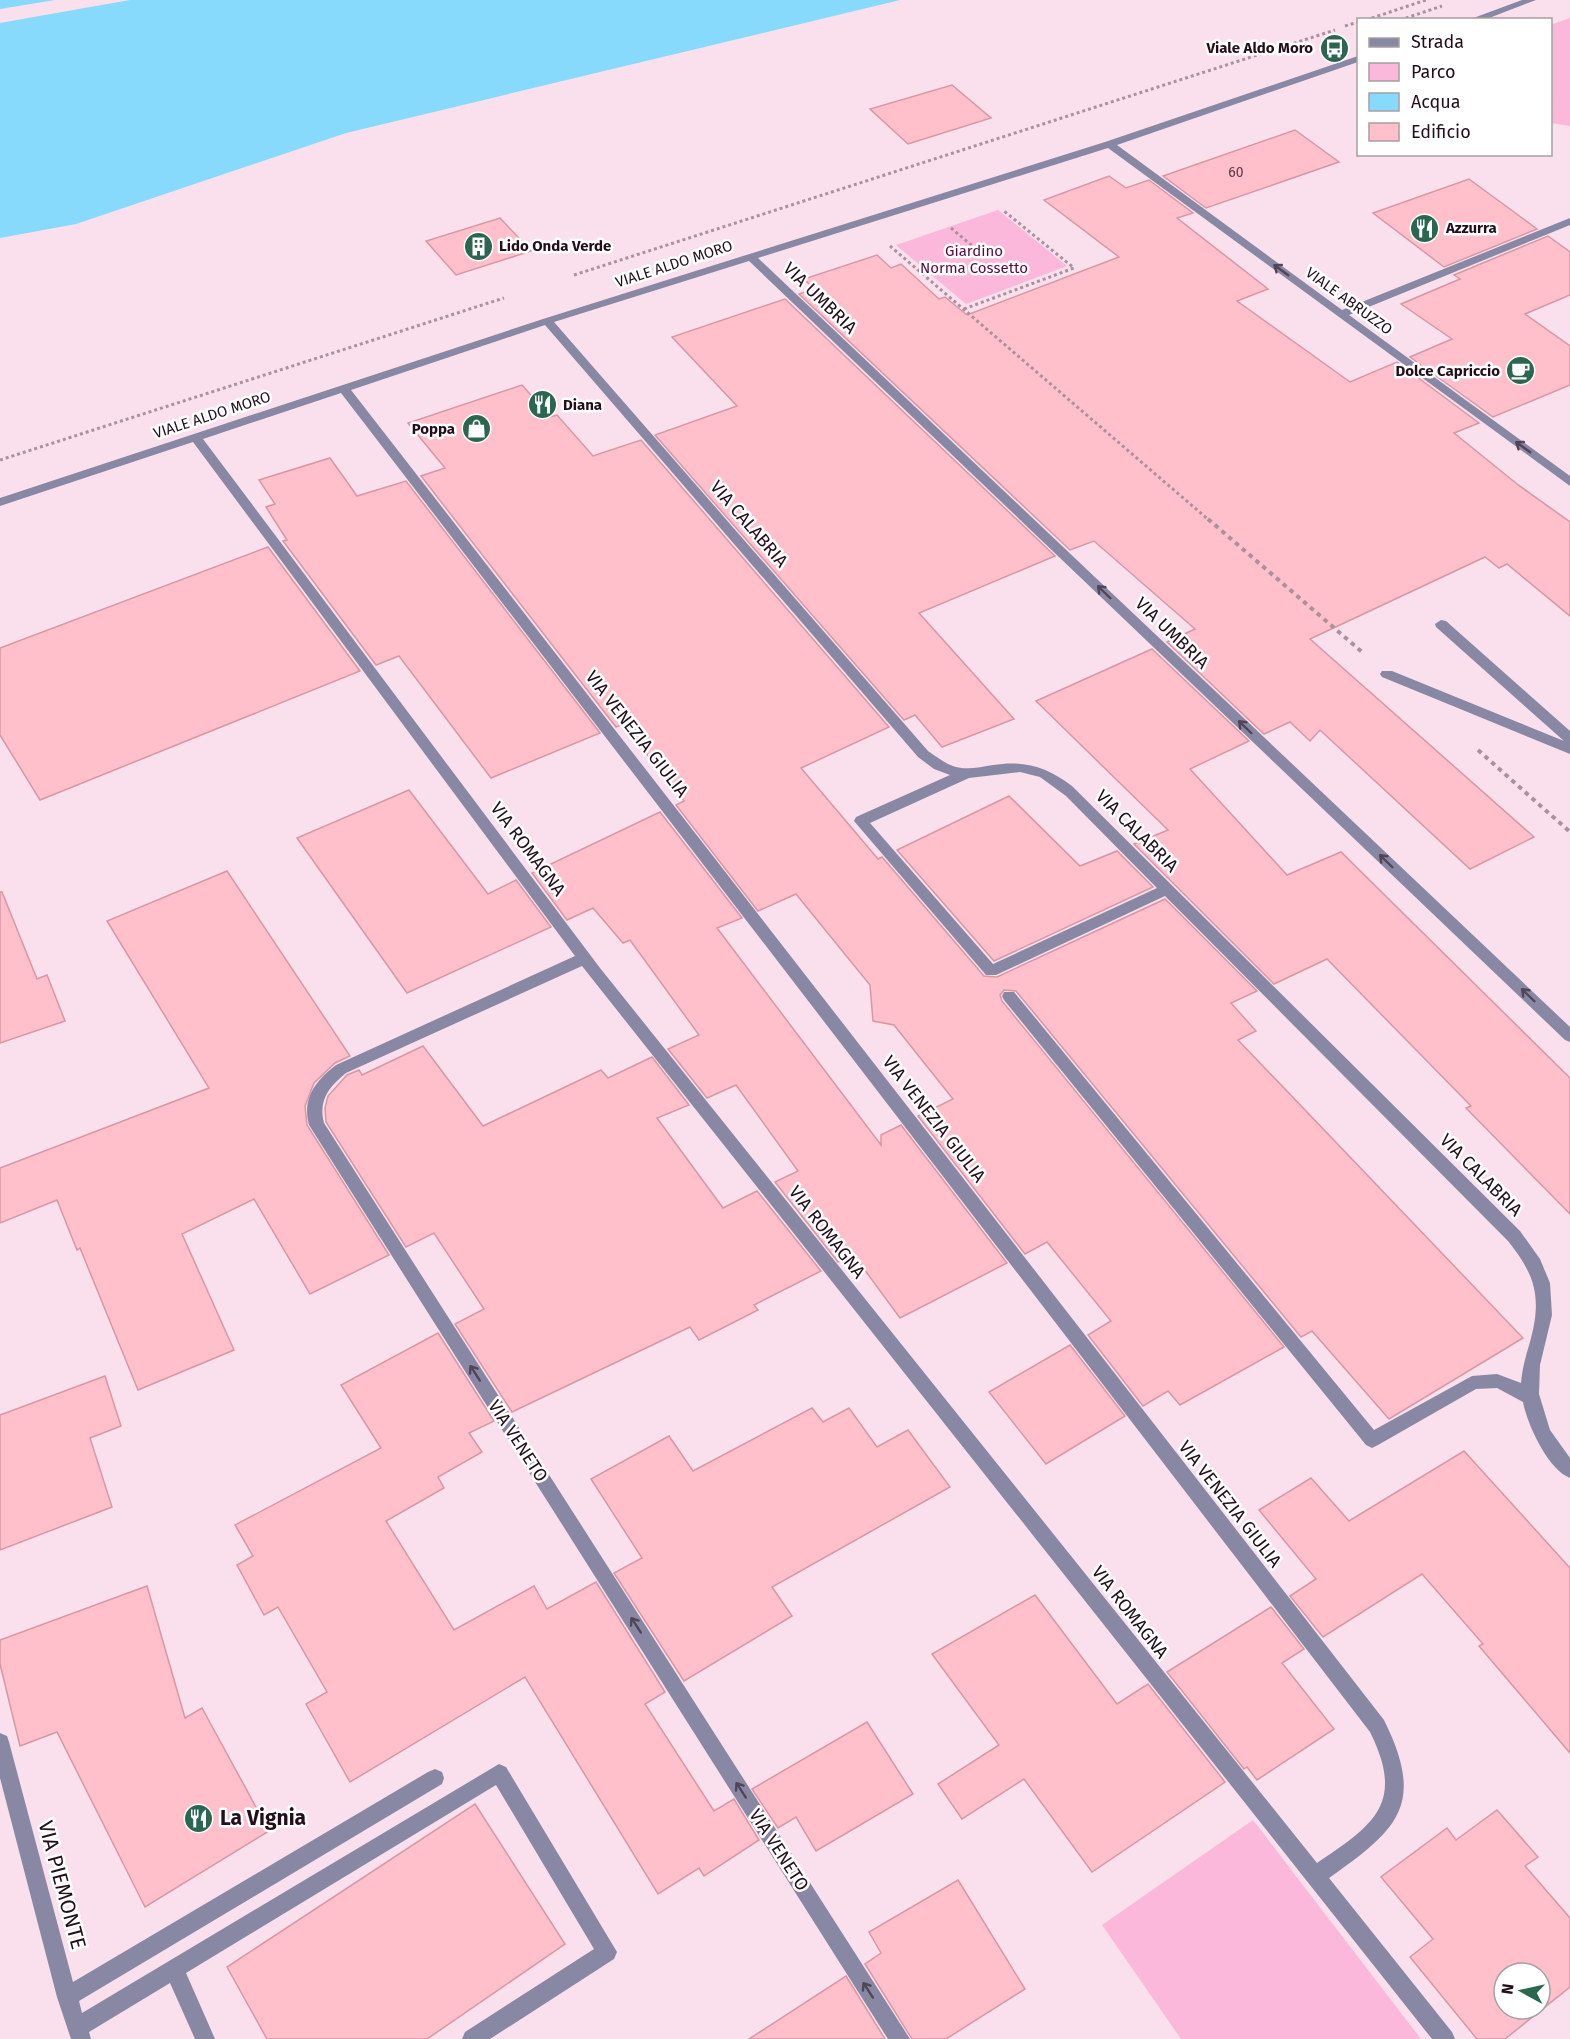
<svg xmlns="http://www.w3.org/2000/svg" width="1570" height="2039" font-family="'Fira Sans',sans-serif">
<rect width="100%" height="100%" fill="#f9e0ec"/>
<g fill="#fbb8db">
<path d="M 1570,18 L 1570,126 L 1551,123 L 1550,25 Z"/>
<path d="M 998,210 L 1067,266 L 966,304 L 896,245 Z"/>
<path d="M 1253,1820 L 1421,2039 L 1181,2039 L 1102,1925 Z"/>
</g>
<path fill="#87dafc" d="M 0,0 L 900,0 L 346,133 L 76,224 L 0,238 Z"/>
<path fill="#f9e0ec" d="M 55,0 L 130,0 L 0,23 L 0,9 Z"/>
<g fill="#ffbfcb" stroke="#d897a4" stroke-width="1.5" fill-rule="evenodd">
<path d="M 952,85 L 991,118 L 908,144 L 870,109 Z"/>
<path d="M 1295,130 L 1339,162 L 1206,208 L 1163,176 Z"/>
<path d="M 1109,176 L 1126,188 L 1149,180 L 1193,213 L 1177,218 L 1268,289 L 1237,301 L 1350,382 L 1397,362 L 1479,423 L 1454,433 L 1517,484 L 1570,522 L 1570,616 L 1507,564 L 1499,568 L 1485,557 L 1310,639 L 1534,837 L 1470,869 L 1320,730 L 1310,741 L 1290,722 L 1264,734 L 1167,642 L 1195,629 L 1094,541 L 1070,550 L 799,294 L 814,289 L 804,279 L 877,255 L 891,268 L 901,264 L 939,299 L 945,297 L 967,315 L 1119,257 L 1044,200 Z"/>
<path d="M 1469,179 L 1537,229 L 1444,267 L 1373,213 Z"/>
<path d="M 500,218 L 531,251 L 456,275 L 426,241 Z"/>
<path d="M 1548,236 L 1570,252 L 1570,295 L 1525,314 L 1570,346 L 1570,385 L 1493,417 L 1410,357 L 1452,339 L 1401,304 L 1460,279 L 1454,275 Z"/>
<path d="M 785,299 L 1055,556 L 919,613 L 1014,719 L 942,747 L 915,715 L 904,720 L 655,435 L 737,406 L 672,337 Z"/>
<path d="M 522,385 L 550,417 L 557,415 L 593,456 L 641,440 L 889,727 L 801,768 L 878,859 L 882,857 L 984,976 L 997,977 L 1165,899 L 1257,991 L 1231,1003 L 1256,1031 L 1238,1040 L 1523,1338 L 1389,1419 L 1312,1331 L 1301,1337 L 1016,991 L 1004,990 L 1000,995 L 1002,1001 L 1284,1347 L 1180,1405 L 1168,1391 L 1143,1406 L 1088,1335 L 1111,1321 L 1047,1242 L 1025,1254 L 918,1116 L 953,1099 L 894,1025 L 873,1021 L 870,985 L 796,894 L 758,911 L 676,805 L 684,801 L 623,724 L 616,727 L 421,476 L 445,468 L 408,423 Z"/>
<path d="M 330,458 L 357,496 L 406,481 L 600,733 L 491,778 L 399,656 L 376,665 L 283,541 L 287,540 L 266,507 L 275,504 L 259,480 Z"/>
<path d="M 268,547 L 360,671 L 40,800 L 0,735 L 0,648 Z"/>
<path d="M 1152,649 L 1249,741 L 1190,769 L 1287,875 L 1341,852 L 1570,1078 L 1570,1214 L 1466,1108 L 1471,1106 L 1327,959 L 1274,984 L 1134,844 L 1168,830 L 1036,701 Z"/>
<path d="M 409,790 L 488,894 L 516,880 L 551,927 L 407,993 L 297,838 Z"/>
<path d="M 1009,796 L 1080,866 L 1117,851 L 1153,887 L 994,961 L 897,850 Z"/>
<path d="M 660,812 L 742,918 L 717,928 L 881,1145 L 881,1135 L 901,1125 L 1007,1263 L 900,1318 L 853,1254 L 838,1262 L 775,1182 L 798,1171 L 736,1085 L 707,1098 L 668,1049 L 699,1035 L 630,940 L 623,943 L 593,908 L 567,920 L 532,873 Z"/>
<path d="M 227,871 L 350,1056 L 335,1063 L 314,1083 L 305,1106 L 307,1125 L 389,1255 L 310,1294 L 254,1199 L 182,1234 L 234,1350 L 138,1390 L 80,1248 L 77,1250 L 57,1200 L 0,1223 L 0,1168 L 209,1088 L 107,921 Z"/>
<path d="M 0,892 L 2,892 L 37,979 L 47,975 L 65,1021 L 0,1043 Z"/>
<path d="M 423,1046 L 483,1126 L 601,1070 L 608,1078 L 652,1057 L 689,1105 L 657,1118 L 723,1208 L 757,1191 L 821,1271 L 754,1305 L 758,1310 L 699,1340 L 690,1327 L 512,1412 L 455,1324 L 484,1309 L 434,1233 L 406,1247 L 326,1122 L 325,1108 L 328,1096 L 347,1075 L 359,1070 L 362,1075 Z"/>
<path d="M 438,1333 L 494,1421 L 469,1433 L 482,1452 L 438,1477 L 444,1488 L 386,1521 L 454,1630 L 534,1586 L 547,1609 L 596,1582 L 665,1692 L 645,1704 L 714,1811 L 734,1799 L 759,1840 L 704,1876 L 699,1868 L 658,1894 L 525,1677 L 350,1782 L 306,1704 L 327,1692 L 278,1607 L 264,1615 L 237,1565 L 253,1556 L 235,1525 L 381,1448 L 341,1385 Z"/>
<path d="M 1070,1345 L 1125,1416 L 1046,1464 L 989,1392 Z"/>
<path d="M 105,1376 L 121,1426 L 90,1438 L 112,1507 L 0,1550 L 0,1415 Z"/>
<path d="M 812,1408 L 823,1422 L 849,1408 L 877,1447 L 908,1430 L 950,1487 L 772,1587 L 792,1616 L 684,1681 L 614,1573 L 642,1558 L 591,1479 L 669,1436 L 693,1471 Z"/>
<path d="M 1464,1451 L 1570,1568 L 1570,1753 L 1479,1646 L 1483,1644 L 1422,1574 L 1323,1637 L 1290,1596 L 1316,1579 L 1259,1510 L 1311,1478 L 1349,1521 Z"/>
<path d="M 147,1586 L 185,1718 L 202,1708 L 269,1831 L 145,1907 L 57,1732 L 20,1746 L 0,1664 L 0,1640 Z"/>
<path d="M 1035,1595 L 1117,1704 L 1148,1684 L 1225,1782 L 1092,1872 L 1024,1779 L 962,1819 L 938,1784 L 999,1745 L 932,1654 Z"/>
<path d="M 1271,1607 L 1304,1649 L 1282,1663 L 1334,1729 L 1257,1780 L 1247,1767 L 1244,1769 L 1167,1672 Z"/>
<path d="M 867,1722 L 913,1794 L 816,1851 L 796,1817 L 778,1828 L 752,1789 Z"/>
<path d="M 475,1804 L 565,1944 L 427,2039 L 267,2039 L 227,1967 Z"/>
<path d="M 1497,1810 L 1538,1857 L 1525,1866 L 1570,1918 L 1570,1987 L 1505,2039 L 1477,2039 L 1410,1957 L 1433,1939 L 1381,1877 L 1447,1828 L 1456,1840 ZM 1504,1973 L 1540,1973 L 1540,2009 L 1504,2009 Z"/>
<path d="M 958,1880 L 1025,1989 L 946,2039 L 912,2039 L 865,1964 L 881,1953 L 869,1932 Z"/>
<path d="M 846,1976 L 885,2039 L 749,2039 Z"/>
</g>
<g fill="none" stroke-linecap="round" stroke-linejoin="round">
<g stroke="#a9929e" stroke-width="3" stroke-dasharray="3 3" stroke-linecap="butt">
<path d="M 1366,20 L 1426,0"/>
<path d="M 1400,20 L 1442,6"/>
<path d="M 1345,26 L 1358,22"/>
<path d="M 951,228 L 976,249"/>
<path d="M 890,246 L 1210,521"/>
<path d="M 574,275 L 1335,30"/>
<path d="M 964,309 L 1074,268 L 1004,211"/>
<path d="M 0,460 L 504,298"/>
</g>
<g stroke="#a9929e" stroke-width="4" stroke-dasharray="4.5 4.5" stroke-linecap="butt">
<path d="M 1208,519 L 1362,652"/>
<path d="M 1478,750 L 1570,832"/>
</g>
<g fill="#8988a4" fill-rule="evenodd">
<path d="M 1522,0 L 1536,0 L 1484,20 L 1468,20 Z"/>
<path d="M 1358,56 L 1358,62 L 1117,145 L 1342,310 L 1570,218 L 1570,225 L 1349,315 L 1570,476 L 1570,486 L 1108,148 L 758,258 L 1570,1027 L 1570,1042 L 1565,1040 L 749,261 L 554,322 L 928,751 C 937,757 945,764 956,767 C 968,770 981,767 993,765 C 1024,760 1047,767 1072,786 L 1520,1231 L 1540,1259 L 1550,1283 L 1552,1315 L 1540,1365 L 1539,1394 L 1550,1430 L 1570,1458 L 1570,1478 C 1548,1470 1527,1424 1523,1402 L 1497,1388 L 1476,1389 L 1378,1445 L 1372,1448 L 1366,1445 L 1004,1000 L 1002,996 L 1004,992 L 1014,992 L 1374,1430 L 1472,1376 L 1497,1374 L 1521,1383 C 1522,1369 1526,1355 1530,1342 C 1542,1298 1536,1276 1508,1241 L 1165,896 L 996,975 L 986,975 L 854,821 L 856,817 L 950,775 L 934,769 L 918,757 L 545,325 L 351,390 L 1384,1720 C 1426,1805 1398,1829 1329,1878 L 1452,2032 L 1455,2039 L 1432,2039 L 582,966 L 346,1073 C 329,1087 318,1100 324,1123 L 910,2039 L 888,2039 L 309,1125 C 302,1099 315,1081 336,1065 L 575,956 L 193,442 L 0,506 L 0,498 L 543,319 L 1105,142 ZM 341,393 L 1370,1732 C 1406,1804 1373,1825 1317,1863 L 600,968 L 203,439 ZM 1020,772 L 1040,777 L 1066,796 L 1157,888 L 993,964 L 870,823 L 969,778 Z"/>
<path d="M 1441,620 L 1446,621 L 1570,731 L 1570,754 L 1382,677 L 1380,674 L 1382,671 L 1392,671 L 1564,741 L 1436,627 L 1435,624 Z"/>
<path d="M 0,1733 L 7,1736 L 9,1742 L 73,1982 L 428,1772 L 435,1769 L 442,1772 L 444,1778 L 442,1784 L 79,2001 L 82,2013 L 499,1764 L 506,1767 L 617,1952 L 614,1959 L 490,2039 L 462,2039 L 465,2032 L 594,1949 L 496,1785 L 186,1973 L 215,2039 L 195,2039 L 170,1983 L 89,2032 L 91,2039 L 71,2039 L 57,1997 L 0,1778 Z"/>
</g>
</g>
<defs><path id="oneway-shaft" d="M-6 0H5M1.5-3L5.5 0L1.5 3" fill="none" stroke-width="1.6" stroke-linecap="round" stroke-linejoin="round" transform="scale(1.5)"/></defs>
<g stroke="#514558">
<use href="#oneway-shaft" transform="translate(1281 270) rotate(-144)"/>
<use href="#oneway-shaft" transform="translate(1523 447) rotate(-144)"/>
<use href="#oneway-shaft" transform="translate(1104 592) rotate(-136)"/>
<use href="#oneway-shaft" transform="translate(1245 727) rotate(-136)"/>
<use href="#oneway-shaft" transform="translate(1386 861) rotate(-136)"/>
<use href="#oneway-shaft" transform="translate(1528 995) rotate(-136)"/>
<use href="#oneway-shaft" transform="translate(475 1373) rotate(-123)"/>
<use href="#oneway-shaft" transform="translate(636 1625) rotate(-123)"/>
<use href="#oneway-shaft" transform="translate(741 1790) rotate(-123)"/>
<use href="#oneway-shaft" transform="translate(868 1990) rotate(-123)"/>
</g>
<defs>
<symbol id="bus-disc" viewBox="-11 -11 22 22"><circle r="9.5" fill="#2b6650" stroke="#fff"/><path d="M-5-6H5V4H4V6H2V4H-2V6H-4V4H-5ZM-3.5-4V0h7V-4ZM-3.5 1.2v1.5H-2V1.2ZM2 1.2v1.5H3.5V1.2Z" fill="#fff"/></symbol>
<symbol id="restaurant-disc" viewBox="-11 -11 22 22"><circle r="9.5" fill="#2b6650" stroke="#fff"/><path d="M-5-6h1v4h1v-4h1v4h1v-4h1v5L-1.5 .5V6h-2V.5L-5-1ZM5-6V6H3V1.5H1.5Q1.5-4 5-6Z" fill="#fff"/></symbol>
<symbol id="building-disc" viewBox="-11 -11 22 22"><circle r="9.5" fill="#2b6650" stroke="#fff"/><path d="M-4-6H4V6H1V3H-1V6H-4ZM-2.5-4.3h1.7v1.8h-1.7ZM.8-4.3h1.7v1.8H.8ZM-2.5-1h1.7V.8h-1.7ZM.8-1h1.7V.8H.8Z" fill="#fff"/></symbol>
<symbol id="cafe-disc" viewBox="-11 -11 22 22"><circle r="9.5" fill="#2b6650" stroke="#fff"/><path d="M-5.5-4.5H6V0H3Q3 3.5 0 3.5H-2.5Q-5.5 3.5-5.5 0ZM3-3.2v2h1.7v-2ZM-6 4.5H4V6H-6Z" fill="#fff"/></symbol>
<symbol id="shop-disc" viewBox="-11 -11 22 22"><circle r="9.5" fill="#2b6650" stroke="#fff"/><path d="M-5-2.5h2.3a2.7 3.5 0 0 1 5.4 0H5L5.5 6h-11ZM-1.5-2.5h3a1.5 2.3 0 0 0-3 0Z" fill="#fff"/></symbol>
</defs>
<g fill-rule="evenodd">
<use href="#bus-disc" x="1318" y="32" width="33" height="33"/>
<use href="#restaurant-disc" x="1408" y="212" width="33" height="33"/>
<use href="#building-disc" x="462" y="230" width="33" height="33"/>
<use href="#cafe-disc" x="1504" y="354" width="33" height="33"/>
<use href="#restaurant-disc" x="526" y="388" width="33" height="33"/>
<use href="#shop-disc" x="460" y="412" width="33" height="33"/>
<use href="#restaurant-disc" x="182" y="1802" width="33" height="33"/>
</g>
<g text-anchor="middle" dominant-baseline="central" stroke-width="5" stroke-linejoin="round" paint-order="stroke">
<g font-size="14" fill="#5a3a46">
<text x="1236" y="172">60</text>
</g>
<g font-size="15" font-weight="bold" fill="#230e1a" stroke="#fff" text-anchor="end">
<text x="1313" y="48">Viale Aldo Moro</text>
<text x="1446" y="228" text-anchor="start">Azzurra</text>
<text x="499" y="246" text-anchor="start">Lido Onda Verde</text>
<text x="1500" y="371">Dolce Capriccio</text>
<text x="563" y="405" text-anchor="start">Diana</text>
<text x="455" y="429">Poppa</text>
</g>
<g font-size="15" fill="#59083e" stroke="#fff">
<text x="974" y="251">Giardino<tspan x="974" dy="17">Norma Cossetto</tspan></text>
</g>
<g font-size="15" fill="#230e1a" stroke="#fff">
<text transform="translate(674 264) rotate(-18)">VIALE ALDO MORO</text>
<text transform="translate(1349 301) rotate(36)">VIALE ABRUZZO</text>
<text transform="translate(212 415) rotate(-18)">VIALE ALDO MORO</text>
</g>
<g font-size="18" fill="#230e1a" stroke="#fff">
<text transform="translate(820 298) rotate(44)">VIA UMBRIA</text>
<text transform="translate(749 524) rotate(49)">VIA CALABRIA</text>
<text transform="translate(1172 633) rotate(44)">VIA UMBRIA</text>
<text transform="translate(637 734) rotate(52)">VIA VENEZIA GIULIA</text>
<text transform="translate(1137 831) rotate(45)">VIA CALABRIA</text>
<text transform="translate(528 849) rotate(53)">VIA ROMAGNA</text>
<text transform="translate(934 1119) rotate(52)">VIA VENEZIA GIULIA</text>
<text transform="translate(1481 1175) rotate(45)">VIA CALABRIA</text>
<text transform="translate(827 1232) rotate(52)">VIA ROMAGNA</text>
<text transform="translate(518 1441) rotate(57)">VIA VENETO</text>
<text transform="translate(1230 1504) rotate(52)">VIA VENEZIA GIULIA</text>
<text transform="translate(1130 1612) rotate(52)">VIA ROMAGNA</text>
<text transform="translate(779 1850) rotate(57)">VIA VENETO</text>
</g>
<g font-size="21" font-weight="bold" fill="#230e1a" stroke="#fff" text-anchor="start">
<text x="220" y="1818">La Vignia</text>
</g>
<g font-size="21" fill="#230e1a" stroke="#fff">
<text transform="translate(62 1885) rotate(75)">VIA PIEMONTE</text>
</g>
</g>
<rect x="1357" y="18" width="195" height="138" fill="#ffffff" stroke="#a79fa3" stroke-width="1.5"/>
<rect x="1369" y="38" width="30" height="9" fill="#8988a4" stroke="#a79fa3" stroke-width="1.5"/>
<text x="1411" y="48" font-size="18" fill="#230e1a">Strada</text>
<rect x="1369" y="63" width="30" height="18" fill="#fbb8db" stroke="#a79fa3" stroke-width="1.5"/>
<text x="1411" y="78" font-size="18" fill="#230e1a">Parco</text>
<rect x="1369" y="93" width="30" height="18" fill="#87dafc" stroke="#a79fa3" stroke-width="1.5"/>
<text x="1411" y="108" font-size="18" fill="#230e1a">Acqua</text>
<rect x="1369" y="123" width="30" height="18" fill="#ffbfcb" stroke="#a79fa3" stroke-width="1.5"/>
<text x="1411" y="138" font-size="18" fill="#230e1a">Edificio</text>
<g transform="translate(1522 1991) rotate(278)"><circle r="28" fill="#ffffff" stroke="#a79fa3" stroke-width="1.5"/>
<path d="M0-4.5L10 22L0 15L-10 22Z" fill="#2b6650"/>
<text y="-9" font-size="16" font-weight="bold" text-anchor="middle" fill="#230e1a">N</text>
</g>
</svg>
